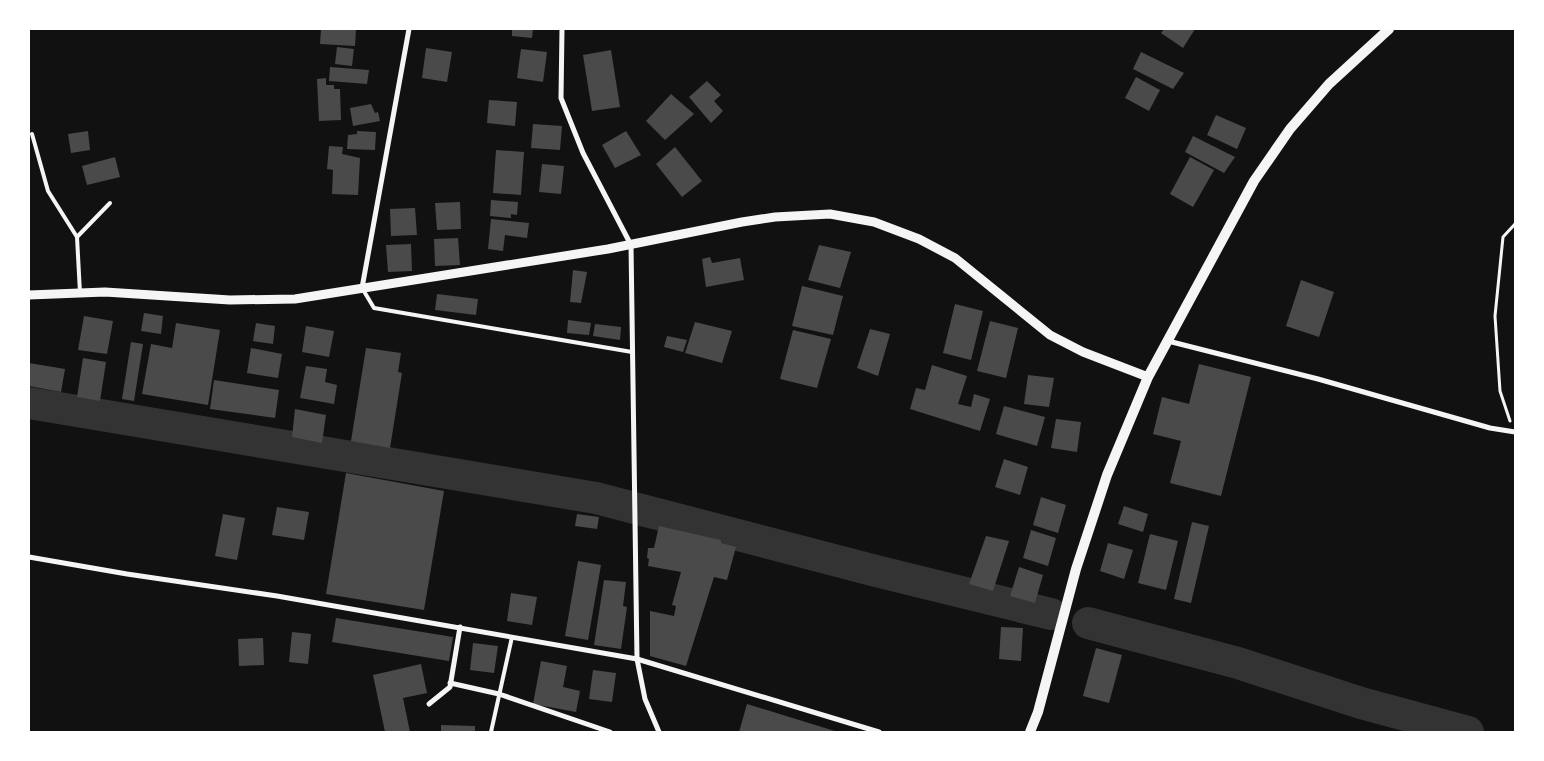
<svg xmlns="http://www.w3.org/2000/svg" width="1544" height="761" font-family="'IBM Plex Sans',sans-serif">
<rect width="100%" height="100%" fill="#111"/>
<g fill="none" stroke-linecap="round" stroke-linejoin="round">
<g stroke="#333" stroke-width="32">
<path d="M 29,403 L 596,498 L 876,571 L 1051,614"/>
<path d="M 1088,623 L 1238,663 L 1361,703 L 1468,732"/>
</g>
</g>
<g fill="#4a4a4a">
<path d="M 321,29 L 356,29 L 355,46 L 320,44 Z"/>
<path d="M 512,29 L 533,29 L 532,38 L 512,36 Z"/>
<path d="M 1164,29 L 1195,29 L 1183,48 L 1161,33 Z"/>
<path d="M 337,47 L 354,49 L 352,66 L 335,64 Z"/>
<path d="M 426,48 L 452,52 L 447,82 L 422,78 Z"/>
<path d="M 521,49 L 547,52 L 543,82 L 517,78 Z"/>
<path d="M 611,50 L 620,107 L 592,111 L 583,55 Z"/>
<path d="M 1141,52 L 1184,73 L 1173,89 L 1133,69 Z"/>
<path d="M 330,67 L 369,70 L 367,84 L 329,81 Z"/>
<path d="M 1136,77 L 1160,90 L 1149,111 L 1125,98 Z"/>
<path d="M 326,78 L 326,85 L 334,85 L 334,89 L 340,89 L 341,120 L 319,121 L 317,79 Z"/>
<path d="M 707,81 L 721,95 L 714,101 L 723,111 L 711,123 L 689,97 Z"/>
<path d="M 671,94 L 694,114 L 665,140 L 646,121 Z"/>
<path d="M 489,100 L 517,102 L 515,126 L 487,123 Z"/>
<path d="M 371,104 L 375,113 L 378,112 L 380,121 L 353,126 L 350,108 Z"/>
<path d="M 1216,115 L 1246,128 L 1237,149 L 1207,135 Z"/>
<path d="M 533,124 L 562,126 L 560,150 L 531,148 Z"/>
<path d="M 88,131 L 90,150 L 71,153 L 68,134 Z"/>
<path d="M 357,131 L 376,132 L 375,150 L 347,149 L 348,135 L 357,134 Z"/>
<path d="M 626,131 L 641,155 L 615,168 L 602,145 Z"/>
<path d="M 1193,136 L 1235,157 L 1224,173 L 1185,152 Z"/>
<path d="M 329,146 L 343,147 L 342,154 L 360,158 L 358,195 L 332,194 L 333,170 L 327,169 Z"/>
<path d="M 675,147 L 702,181 L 682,197 L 656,164 Z"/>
<path d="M 496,150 L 524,152 L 521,195 L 493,193 Z"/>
<path d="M 115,157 L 120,177 L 87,185 L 82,166 Z"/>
<path d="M 1190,157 L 1214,170 L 1193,207 L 1170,194 Z"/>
<path d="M 542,164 L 564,166 L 561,194 L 539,192 Z"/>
<path d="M 491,200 L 518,202 L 517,215 L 511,214 L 511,218 L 490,216 Z"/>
<path d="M 460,202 L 461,229 L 437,230 L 435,203 Z"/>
<path d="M 415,208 L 417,235 L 391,236 L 390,209 Z"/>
<path d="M 491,219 L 529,223 L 527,238 L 505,235 L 503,251 L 488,249 Z"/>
<path d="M 458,238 L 460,265 L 435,266 L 434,239 Z"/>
<path d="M 411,244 L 412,271 L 388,272 L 386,245 Z"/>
<path d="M 819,245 L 851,252 L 840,288 L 808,280 Z"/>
<path d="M 710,257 L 712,263 L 740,258 L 744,280 L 706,287 L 702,259 Z"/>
<path d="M 573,270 L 587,272 L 581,303 L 570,302 Z"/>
<path d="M 1301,280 L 1334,292 L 1319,337 L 1286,326 Z"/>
<path d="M 802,286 L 843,296 L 833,335 L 792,326 Z"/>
<path d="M 437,294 L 478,299 L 476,315 L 435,310 Z"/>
<path d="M 955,304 L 983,311 L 971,360 L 943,353 Z"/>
<path d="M 144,313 L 163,316 L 161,334 L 141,331 Z"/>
<path d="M 84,316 L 113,321 L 107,354 L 78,350 Z"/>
<path d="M 568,320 L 591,323 L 589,335 L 567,333 Z"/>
<path d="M 990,321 L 1018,328 L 1006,378 L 977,371 Z"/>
<path d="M 695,322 L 732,331 L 722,363 L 685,353 Z"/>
<path d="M 176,323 L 220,330 L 208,405 L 142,394 L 151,344 L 172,348 Z"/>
<path d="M 256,323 L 275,326 L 273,344 L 253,341 Z"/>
<path d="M 595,324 L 621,327 L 620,340 L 593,336 Z"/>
<path d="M 306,326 L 334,331 L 329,357 L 302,352 Z"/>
<path d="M 870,329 L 890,334 L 878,376 L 857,368 Z"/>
<path d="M 793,330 L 831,339 L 817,388 L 780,379 Z"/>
<path d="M 667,336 L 687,340 L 683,352 L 664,347 Z"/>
<path d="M 131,342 L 143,344 L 134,401 L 122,399 Z"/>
<path d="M 251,348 L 282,354 L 278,378 L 247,373 Z"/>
<path d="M 366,348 L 401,353 L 398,372 L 402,373 L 390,448 L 351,441 Z"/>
<path d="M 83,358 L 106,362 L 100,401 L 77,397 Z"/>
<path d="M 29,363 L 65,369 L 61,392 L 29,386 Z"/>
<path d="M 1199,364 L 1251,377 L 1221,496 L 1170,483 L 1181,441 L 1153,434 L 1162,397 L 1189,404 Z"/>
<path d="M 932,365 L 967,376 L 958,404 L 971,407 L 974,394 L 990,399 L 980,431 L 910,409 L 916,388 L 925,390 Z"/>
<path d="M 306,366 L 327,369 L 325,382 L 337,385 L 334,404 L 300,398 Z"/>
<path d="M 1028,375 L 1054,378 L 1049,407 L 1024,404 Z"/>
<path d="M 214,380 L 279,390 L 275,418 L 210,409 Z"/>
<path d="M 1004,406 L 1045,417 L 1037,446 L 996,434 Z"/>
<path d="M 295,409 L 326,415 L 322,443 L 292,437 Z"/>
<path d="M 1056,419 L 1081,422 L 1077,452 L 1051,448 Z"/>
<path d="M 1004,459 L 1028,467 L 1020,495 L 995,487 Z"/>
<path d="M 346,473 L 444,491 L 424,610 L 326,594 Z"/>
<path d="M 1041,497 L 1066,505 L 1058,533 L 1033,525 Z"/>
<path d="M 1124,506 L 1148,514 L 1143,532 L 1118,524 Z"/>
<path d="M 277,507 L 309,512 L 304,540 L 272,535 Z"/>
<path d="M 223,514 L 245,518 L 237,560 L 215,556 Z"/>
<path d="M 577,514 L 599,517 L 597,529 L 575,526 Z"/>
<path d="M 1192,522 L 1209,526 L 1191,603 L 1174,599 Z"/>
<path d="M 659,526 L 721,540 L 721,543 L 736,547 L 727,580 L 714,577 L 686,666 L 650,656 L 650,611 L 674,616 L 676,606 L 672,605 L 681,572 L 648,566 L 649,559 L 647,558 L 648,548 L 654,548 Z"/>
<path d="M 1031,530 L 1056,538 L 1048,566 L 1023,558 Z"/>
<path d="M 1150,534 L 1178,541 L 1166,590 L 1138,583 Z"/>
<path d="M 986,536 L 1009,541 L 993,591 L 969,584 Z"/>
<path d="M 1108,543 L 1133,550 L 1124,579 L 1100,571 Z"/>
<path d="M 578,561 L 601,565 L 588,640 L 565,636 Z"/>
<path d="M 1019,567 L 1043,575 L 1035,603 L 1010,596 Z"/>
<path d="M 604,580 L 626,582 L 623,606 L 627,607 L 621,649 L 594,645 Z"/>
<path d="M 511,593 L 537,597 L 532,625 L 507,621 Z"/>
<path d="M 336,618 L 453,637 L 449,661 L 332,642 Z"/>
<path d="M 1001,627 L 1023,628 L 1021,661 L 999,659 Z"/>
<path d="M 292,632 L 311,634 L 308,664 L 289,662 Z"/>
<path d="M 263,638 L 264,665 L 239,666 L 238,639 Z"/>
<path d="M 473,643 L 498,646 L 494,673 L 470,670 Z"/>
<path d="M 1096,648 L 1122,655 L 1109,703 L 1083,696 Z"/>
<path d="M 541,661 L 567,666 L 563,687 L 580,691 L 576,712 L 533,704 Z"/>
<path d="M 421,664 L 427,693 L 403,698 L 410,732 L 385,732 L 373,675 Z"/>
<path d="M 593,670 L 616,673 L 612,702 L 589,699 Z"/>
<path d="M 747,704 L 838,732 L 739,732 Z"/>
<path d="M 441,725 L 475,726 L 475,732 L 441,732 Z"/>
</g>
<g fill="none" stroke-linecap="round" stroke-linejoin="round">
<path stroke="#f5f5f5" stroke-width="3" d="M 1510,421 L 1500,391 L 1495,316 L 1503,237 L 1515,224"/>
<g stroke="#f5f5f5" stroke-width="4">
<path d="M 32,134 L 48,191 L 77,237 L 80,293"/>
<path d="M 77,237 L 110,203"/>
<path d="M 362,288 L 374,308 L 632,352"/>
<path d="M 491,732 L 512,637"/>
</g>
<g stroke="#f5f5f5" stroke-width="5">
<path d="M 562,29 L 561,98 L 583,153 L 631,245 L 637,659 L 645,699 L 659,732"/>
<path d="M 362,288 L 409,29"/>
<path d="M 1168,341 L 1318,379 L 1490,428 L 1515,432"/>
<path d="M 29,557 L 127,574 L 277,596 L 637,659 L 879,732"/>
<path d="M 450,683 L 499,694 L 610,732"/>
<path d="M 429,704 L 450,687 L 460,627"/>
</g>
<path stroke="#f5f5f5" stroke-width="9" d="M 29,295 L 105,292 L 230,300 L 295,299 L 608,249 L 742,222 L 775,217 L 830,214 L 874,222 L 919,239 L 955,258 L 1050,335 L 1083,352 L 1148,377"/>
<path stroke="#f5f5f5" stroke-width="10" d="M 1030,732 L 1038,712 L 1076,569 L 1107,475 L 1148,377 L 1254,181 L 1290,129 L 1329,84 L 1389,29"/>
</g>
<rect width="1544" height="761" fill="none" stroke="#ffffff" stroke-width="60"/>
</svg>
